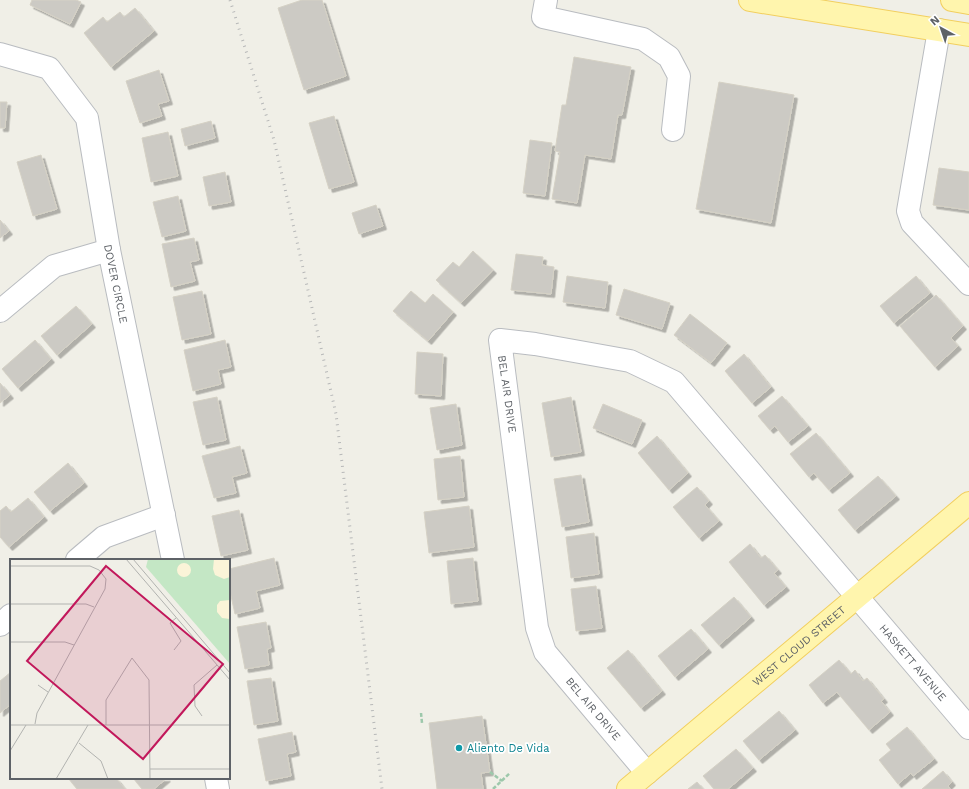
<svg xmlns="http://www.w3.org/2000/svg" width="969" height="789" font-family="'Work Sans',sans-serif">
<defs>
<filter id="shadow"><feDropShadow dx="3.5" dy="3.5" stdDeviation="0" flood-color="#0004"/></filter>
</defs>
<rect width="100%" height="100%" fill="#f0efe7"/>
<g fill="#cccac4" stroke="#d5d1c5" filter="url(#shadow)">
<path d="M 32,0 L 76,0 L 81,2 L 70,24 L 30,5 Z"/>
<path d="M 302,0 L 322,0 L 346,76 L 304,90 L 278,8 Z"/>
<path d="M 135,8 L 154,31 L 111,67 L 84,33 L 103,17 L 107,22 L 120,12 L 124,17 Z"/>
<path d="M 574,57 L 631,67 L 622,115 L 618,115 L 611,159 L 585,155 L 577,203 L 552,199 L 560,152 L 555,151 L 562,105 L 566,105 Z"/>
<path d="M 159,70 L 169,101 L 158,104 L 162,116 L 140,123 L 126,81 Z"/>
<path d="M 719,82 L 794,95 L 771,223 L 696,209 Z"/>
<path d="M 0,102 L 7,102 L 5,128 L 0,128 Z"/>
<path d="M 334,116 L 354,182 L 329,189 L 309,123 Z"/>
<path d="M 211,121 L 215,138 L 185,146 L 181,129 Z"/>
<path d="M 168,132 L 178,176 L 151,182 L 142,138 Z"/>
<path d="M 530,140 L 552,143 L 545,196 L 523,193 Z"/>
<path d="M 41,155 L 57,209 L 33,216 L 17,162 Z"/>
<path d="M 939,168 L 969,172 L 969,210 L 933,205 Z"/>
<path d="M 225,172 L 231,202 L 209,206 L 203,177 Z"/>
<path d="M 178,196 L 186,231 L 162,237 L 153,202 Z"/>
<path d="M 376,205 L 383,226 L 359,234 L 352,213 Z"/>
<path d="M 0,220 L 9,231 L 0,238 Z"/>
<path d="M 194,238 L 199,260 L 190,262 L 195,281 L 171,287 L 162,244 Z"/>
<path d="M 473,251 L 493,270 L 461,303 L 436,280 L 453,262 L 459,267 Z"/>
<path d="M 516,254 L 543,257 L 542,265 L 554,267 L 551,294 L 511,290 Z"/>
<path d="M 567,276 L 608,282 L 605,308 L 563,302 Z"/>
<path d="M 916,276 L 930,293 L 894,323 L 880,306 Z"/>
<path d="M 624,289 L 670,303 L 662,329 L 616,315 Z"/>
<path d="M 202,291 L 211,334 L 182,340 L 173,297 Z"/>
<path d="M 411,291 L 425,303 L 433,294 L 453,312 L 428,341 L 393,311 Z"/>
<path d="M 936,295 L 963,326 L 951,338 L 958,346 L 935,367 L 900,326 Z"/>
<path d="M 76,306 L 92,324 L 57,355 L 41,336 Z"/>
<path d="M 690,314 L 727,343 L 711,363 L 674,335 Z"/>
<path d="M 35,340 L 51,359 L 18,388 L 2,369 Z"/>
<path d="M 225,340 L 231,367 L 218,370 L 221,384 L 193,391 L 184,350 Z"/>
<path d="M 417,352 L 443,354 L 441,396 L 415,394 Z"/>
<path d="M 744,354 L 771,387 L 752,403 L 725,371 Z"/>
<path d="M 0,383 L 10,395 L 0,403 Z"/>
<path d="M 782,396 L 808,426 L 788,442 L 775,426 L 770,430 L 758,416 Z"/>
<path d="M 217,397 L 226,440 L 203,445 L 193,402 Z"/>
<path d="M 571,397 L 581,452 L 551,457 L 542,403 Z"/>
<path d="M 456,404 L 462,445 L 437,450 L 430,408 Z"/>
<path d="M 603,404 L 642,420 L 632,444 L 593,428 Z"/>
<path d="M 816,433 L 850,473 L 829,490 L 814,473 L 809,477 L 790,454 Z"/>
<path d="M 657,436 L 688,473 L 669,490 L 638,453 Z"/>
<path d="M 240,446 L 247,473 L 232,477 L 236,493 L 214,498 L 202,456 Z"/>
<path d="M 460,456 L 464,497 L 438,500 L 434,459 Z"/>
<path d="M 68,463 L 84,483 L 50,511 L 34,492 Z"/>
<path d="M 581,475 L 589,522 L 562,527 L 554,479 Z"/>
<path d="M 878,476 L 896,496 L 855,530 L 838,510 Z"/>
<path d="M 697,487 L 709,501 L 705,505 L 719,521 L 699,538 L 673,507 Z"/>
<path d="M 28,498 L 44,517 L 9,547 L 0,537 L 0,511 L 6,506 L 11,512 Z"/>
<path d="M 469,506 L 474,547 L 429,553 L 424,512 Z"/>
<path d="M 239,510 L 248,550 L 221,556 L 212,516 Z"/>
<path d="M 594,533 L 599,574 L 571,578 L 566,537 Z"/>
<path d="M 750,544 L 761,558 L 765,555 L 778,570 L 774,573 L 786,587 L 764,605 L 729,562 Z"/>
<path d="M 274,558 L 280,585 L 256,591 L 260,608 L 235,614 L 229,587 L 229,569 Z"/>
<path d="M 473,558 L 478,601 L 451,604 L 447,561 Z"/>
<path d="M 596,586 L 602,628 L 576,631 L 571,589 Z"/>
<path d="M 734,597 L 751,617 L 719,645 L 701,625 Z"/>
<path d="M 266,622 L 271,648 L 267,649 L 269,665 L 245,669 L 237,627 Z"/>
<path d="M 691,629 L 708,649 L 675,677 L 658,656 Z"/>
<path d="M 628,650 L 662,691 L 641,708 L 607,668 Z"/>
<path d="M 839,660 L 851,674 L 855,670 L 863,681 L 867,678 L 884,699 L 881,701 L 890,712 L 869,730 L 837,692 L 823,703 L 809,685 Z"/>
<path d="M 11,672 L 11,704 L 0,713 L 0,681 Z"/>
<path d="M 271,678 L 278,721 L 254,725 L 247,681 Z"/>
<path d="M 779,711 L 795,730 L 759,760 L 743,741 Z"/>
<path d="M 482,716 L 490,772 L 481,773 L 483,789 L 437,789 L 429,723 Z"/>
<path d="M 907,727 L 934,759 L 913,776 L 911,773 L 898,784 L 879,760 L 891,750 L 886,744 Z"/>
<path d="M 292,732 L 296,752 L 287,754 L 291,776 L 266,781 L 258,739 Z"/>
<path d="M 736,749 L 753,768 L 728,789 L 714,789 L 703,776 Z"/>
<path d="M 943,771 L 952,782 L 948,786 L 950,789 L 922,789 Z"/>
<path d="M 68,778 L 101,778 L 103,780 L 105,778 L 116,778 L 125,789 L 77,789 Z"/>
<path d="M 133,778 L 167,778 L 154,789 L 142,789 Z"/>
<path d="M 697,782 L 703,789 L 688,789 Z"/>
</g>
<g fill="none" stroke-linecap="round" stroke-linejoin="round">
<defs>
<g id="minor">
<path d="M 546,0 L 543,17 L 643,39 L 669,57 L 679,76 L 673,130"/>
<path d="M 939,30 L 908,211 L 912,223 L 969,284"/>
<path id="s1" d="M 0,54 L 49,68 L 87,118 L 109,250 L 173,560"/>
<path d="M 0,311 L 54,266 L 109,250"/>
<path d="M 77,560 L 104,537 L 164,515"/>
<path d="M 0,625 L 11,615"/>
<path id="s2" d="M 647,773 L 545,652 L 537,628 L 500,340 L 535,344 L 630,361 L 674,382 L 969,728"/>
<path d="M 216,778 L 218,789"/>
</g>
<g id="major">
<path d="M 750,0 L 969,35"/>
<path d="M 952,0 L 969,3"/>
<path id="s3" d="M 628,789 L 969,503"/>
</g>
</defs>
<use href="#minor" stroke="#b9bcc0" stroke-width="24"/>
<use href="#major" stroke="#f2cf5f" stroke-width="24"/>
<g stroke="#9dc8ab" stroke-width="2.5" stroke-dasharray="4 2" stroke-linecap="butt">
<path d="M 421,713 L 422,723"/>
<path d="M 490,772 L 502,781"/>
<path d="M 493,789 L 510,773"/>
</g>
<use href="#minor" stroke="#fff" stroke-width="22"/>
<use href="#major" stroke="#fff5ad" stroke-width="22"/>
<path stroke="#b7b8b8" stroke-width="3" stroke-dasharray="1 5" stroke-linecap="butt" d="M 230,0 L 274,140 L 336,414 L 382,789"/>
</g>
<circle fill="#0f9aa8" stroke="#fff" stroke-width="1.5" cx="459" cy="748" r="4"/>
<g text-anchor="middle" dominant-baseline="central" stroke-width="3.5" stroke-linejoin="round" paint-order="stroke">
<g font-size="11" fill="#5e6267" stroke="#fff">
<text stroke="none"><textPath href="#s1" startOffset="282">DOVER CIRCLE</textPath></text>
<text transform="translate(507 394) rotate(82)">BEL AIR DRIVE</text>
<text stroke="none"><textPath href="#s3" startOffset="223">WEST CLOUD STREET</textPath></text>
<text stroke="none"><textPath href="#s2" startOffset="1023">HASKETT AVENUE</textPath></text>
<text transform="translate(593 709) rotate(50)">BEL AIR DRIVE</text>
</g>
<g font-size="11" fill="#0d838f" stroke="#fff" text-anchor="start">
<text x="467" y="748">Aliento De Vida</text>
</g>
</g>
<g transform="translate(10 559)">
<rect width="220" height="220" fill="#f0efe7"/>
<path d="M 138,0 L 220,0 L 220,105 L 136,8 Z" fill="#c4e7c5"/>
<path d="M 204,0 L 220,0 L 220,18 L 214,20 L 205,16 L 203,10 ZM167 11a7 7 0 1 1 14 0a7 7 0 1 1-14 0ZM 220,41 L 220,60 L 212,59 L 207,53 L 207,46 L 210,42 Z" fill="#fbf4d8"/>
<path fill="none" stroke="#b2b3b0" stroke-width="1" d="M 116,0 L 220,121M 123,0 L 220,114M 0,7 L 80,7 L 89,11 L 96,20 L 95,30 L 27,154 L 25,165M 0,45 L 76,45 L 84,48M 0,83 L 55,83 L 64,86M 164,91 L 171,82 L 160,64 L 166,59M 28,126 L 38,133M 192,157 L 185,147 L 184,126 L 207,106M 0,166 L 220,166M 96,166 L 96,141 L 122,99 L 139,121 L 140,220M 69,184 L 91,202 L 98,220M 0,192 L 16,166M 140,210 L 220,210M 46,220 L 78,166"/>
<path fill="#c2185b" fill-opacity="0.15" stroke="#c2185b" stroke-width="2" d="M 96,7 L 213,105 L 133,200 L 17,102 Z"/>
<rect width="220" height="220" fill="none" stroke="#5e6267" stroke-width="2"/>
</g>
<g transform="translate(941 28) rotate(320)" stroke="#ffffff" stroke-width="3" paint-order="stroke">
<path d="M0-3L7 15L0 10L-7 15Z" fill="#5e6267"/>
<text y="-6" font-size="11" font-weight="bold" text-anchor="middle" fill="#5e6267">N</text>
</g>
</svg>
